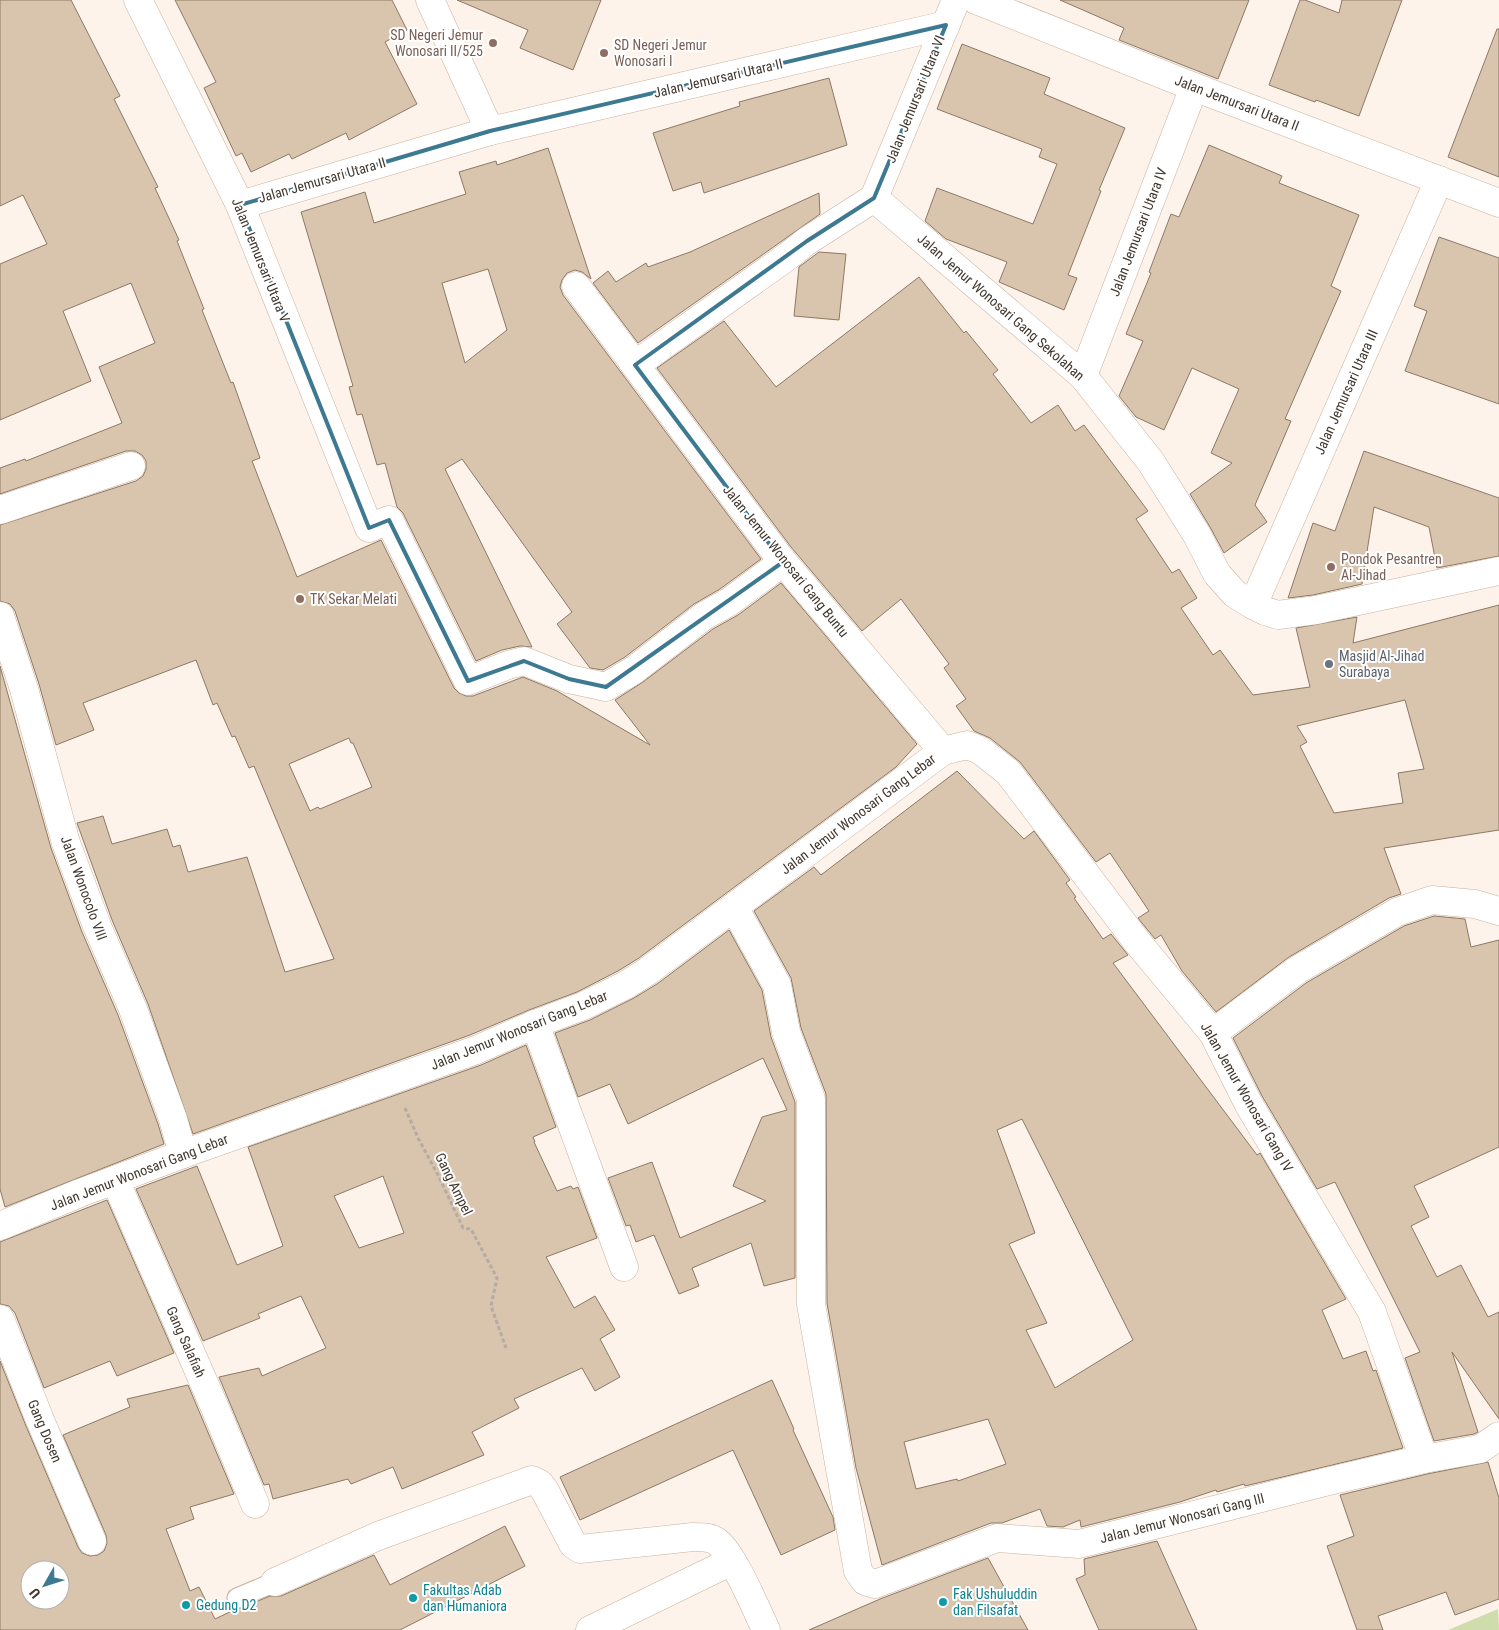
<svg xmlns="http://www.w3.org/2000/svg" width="1499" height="1630" font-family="'Roboto Condensed',sans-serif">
<rect width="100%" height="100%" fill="#fdf3eb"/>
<path fill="#cfddac" d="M 1498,1609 L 1499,1630 L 1448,1630 Z"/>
<g fill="#d9c4ad" stroke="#8d7964" fill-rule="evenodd">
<path d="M 0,0 L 71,0 L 120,96 L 114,99 L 158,187 L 155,188 L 179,240 L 177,241 L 204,309 L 202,310 L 231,383 L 233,382 L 260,458 L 252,461 L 297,577 L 381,540 L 454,688 L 459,693 L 466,696 L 473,696 L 523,677 L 557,691 L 650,745 L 615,700 L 643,682 L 713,629 L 738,615 L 781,583 L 917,744 L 896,767 L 639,958 L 618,971 L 577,992 L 529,1010 L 470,1035 L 193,1134 L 148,1004 L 112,920 L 77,823 L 103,816 L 112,844 L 167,829 L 173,847 L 180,845 L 188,872 L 247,857 L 285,972 L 334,959 L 254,766 L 249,768 L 235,736 L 232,737 L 217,703 L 213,705 L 196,660 L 83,703 L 94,730 L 56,745 L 39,684 L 15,611 L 10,604 L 0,601 L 0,525 L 136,481 L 143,476 L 146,469 L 146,461 L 142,455 L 135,451 L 126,451 L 0,494 L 0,468 L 25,459 L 26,461 L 122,423 L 99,367 L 155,343 L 131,283 L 63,311 L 91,381 L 0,420 L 0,264 L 47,244 L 23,195 L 0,206 ZM 349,738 L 351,743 L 353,743 L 372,787 L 320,809 L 318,807 L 310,811 L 289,764 Z"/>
<path d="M 175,0 L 392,0 L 407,30 L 385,42 L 417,104 L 349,140 L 346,133 L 292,159 L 289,154 L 251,172 L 242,153 L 236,156 L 204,88 L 216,82 Z"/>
<path d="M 457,0 L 601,0 L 573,70 L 520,48 L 528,30 Z"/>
<path d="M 1060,0 L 1249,0 L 1218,79 L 1119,40 L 1124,28 Z"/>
<path d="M 1300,0 L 1305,0 L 1339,13 L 1342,0 L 1402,0 L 1359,116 L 1316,100 L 1315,102 L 1269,85 Z"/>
<path d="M 1497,29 L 1499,29 L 1499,177 L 1448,157 Z"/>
<path d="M 962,44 L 1050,78 L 1044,94 L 1125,128 L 1099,190 L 1101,191 L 1068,275 L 1077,278 L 1064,310 L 999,282 L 1007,262 L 946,239 L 925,221 L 937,188 L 1033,224 L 1057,164 L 1039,157 L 1042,149 L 937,109 Z"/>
<path d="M 829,78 L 847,145 L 704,193 L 701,182 L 673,191 L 653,133 L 740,106 L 739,102 Z"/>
<path d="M 1209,145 L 1282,176 L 1279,183 L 1359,215 L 1331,286 L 1341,291 L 1285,419 L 1291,421 L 1255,505 L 1267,522 L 1224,553 L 1210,527 L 1190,494 L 1232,463 L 1211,453 L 1239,389 L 1192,368 L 1164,430 L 1136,417 L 1119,396 L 1143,341 L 1126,334 L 1151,273 L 1149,272 L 1171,214 L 1179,217 Z"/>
<path d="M 548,148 L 591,279 L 582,272 L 575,270 L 567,273 L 562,280 L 560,287 L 563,295 L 761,559 L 720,589 L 694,604 L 625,657 L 603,670 L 590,668 L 557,624 L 572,612 L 462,459 L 445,469 L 532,647 L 520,646 L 502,650 L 476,661 L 403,513 L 397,507 L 385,463 L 377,465 L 362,414 L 357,415 L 349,387 L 353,386 L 301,212 L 365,192 L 374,223 L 466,194 L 459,172 L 496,161 L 497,165 ZM 488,269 L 507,330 L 465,363 L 442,283 Z"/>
<path d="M 819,193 L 820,214 L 638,343 L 593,283 L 608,271 L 616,282 L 646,263 L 648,267 L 690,252 Z"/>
<path d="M 1439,237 L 1499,258 L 1499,404 L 1405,371 L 1427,311 L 1414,306 Z"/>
<path d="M 819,252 L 846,254 L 839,320 L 794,316 L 799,267 Z"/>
<path d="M 919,277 L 964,333 L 966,331 L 998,370 L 993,374 L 1031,423 L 1058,405 L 1075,431 L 1084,425 L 1148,511 L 1136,519 L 1172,573 L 1179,569 L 1197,598 L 1181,608 L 1213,655 L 1220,650 L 1253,695 L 1310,687 L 1296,628 L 1357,617 L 1353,643 L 1499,605 L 1499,830 L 1384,848 L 1401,894 L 1389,898 L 1289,957 L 1216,1012 L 1182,971 L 1161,935 L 1155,939 L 1138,918 L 1149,911 L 1110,853 L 1096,862 L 1020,762 L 990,738 L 974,731 L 956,706 L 966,699 L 944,668 L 949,664 L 901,599 L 862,631 L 791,547 L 657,368 L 724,321 L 776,387 ZM 1405,700 L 1424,769 L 1398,773 L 1403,803 L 1334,813 L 1300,746 L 1307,742 L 1297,726 Z"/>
<path d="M 1364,451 L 1499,498 L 1499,556 L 1437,568 L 1429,527 L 1374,507 L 1362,584 L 1313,595 L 1288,598 L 1313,523 L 1335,531 Z"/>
<path d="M 0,666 L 51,848 L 82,932 L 118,1015 L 158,1124 L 164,1144 L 5,1207 L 0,1189 Z"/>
<path d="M 957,771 L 1024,839 L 1034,831 L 1070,880 L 1066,883 L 1076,897 L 1074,898 L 1103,939 L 1111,934 L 1128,955 L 1113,963 L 1257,1155 L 1260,1153 L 1346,1299 L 1322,1310 L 1343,1359 L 1366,1351 L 1373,1371 L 1376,1370 L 1403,1448 L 1245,1486 L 1244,1484 L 1217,1492 L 1216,1490 L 1180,1502 L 1081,1527 L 1080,1520 L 1063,1527 L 1047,1526 L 1040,1509 L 1002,1523 L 991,1523 L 882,1565 L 856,1468 L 827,1303 L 826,1094 L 801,1028 L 791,978 L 754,911 L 814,867 L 821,875 ZM 1022,1119 L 1133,1340 L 1055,1388 L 1026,1330 L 1047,1323 L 1009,1244 L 1035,1233 L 997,1130 ZM 988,1419 L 1006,1464 L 958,1481 L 957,1479 L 916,1489 L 904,1442 Z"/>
<path d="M 1434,916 L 1465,919 L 1471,947 L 1499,940 L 1499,1147 L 1414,1186 L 1429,1217 L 1411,1226 L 1437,1277 L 1461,1265 L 1488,1317 L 1499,1312 L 1499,1419 L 1452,1352 L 1478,1432 L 1474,1434 L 1434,1441 L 1405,1358 L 1420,1352 L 1335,1182 L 1317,1189 L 1262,1096 L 1233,1038 L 1306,983 L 1404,926 Z"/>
<path d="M 729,930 L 762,990 L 771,1037 L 795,1102 L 795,1278 L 764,1286 L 751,1243 L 692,1268 L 699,1286 L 679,1294 L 654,1235 L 636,1242 L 630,1225 L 626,1226 L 608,1178 L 652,1162 L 680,1238 L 766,1201 L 733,1186 L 762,1117 L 787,1110 L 763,1058 L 628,1124 L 610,1084 L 578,1097 L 555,1033 L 590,1020 L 634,998 L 657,984 Z"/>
<path d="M 526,1045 L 556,1127 L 533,1137 L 535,1142 L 534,1142 L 557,1191 L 571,1186 L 573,1189 L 578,1187 L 597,1238 L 546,1257 L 574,1308 L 595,1296 L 615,1330 L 600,1339 L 620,1377 L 595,1391 L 582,1368 L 514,1399 L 519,1408 L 472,1432 L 484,1455 L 402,1489 L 393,1467 L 351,1484 L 348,1479 L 273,1499 L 269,1484 L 264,1485 L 219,1377 L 259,1368 L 262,1376 L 326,1348 L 301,1296 L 258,1314 L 260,1318 L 203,1341 L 136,1189 L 197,1166 L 237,1265 L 283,1246 L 248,1147 L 481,1065 ZM 383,1176 L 404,1233 L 359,1248 L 334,1196 Z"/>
<path d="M 107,1200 L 174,1353 L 117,1376 L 110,1361 L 44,1388 L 15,1313 L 9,1306 L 0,1304 L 0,1242 Z"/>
<path d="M 0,1361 L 26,1426 L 78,1547 L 82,1553 L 90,1556 L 98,1555 L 104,1551 L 107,1543 L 106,1535 L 63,1435 L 130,1407 L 127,1399 L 188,1385 L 234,1494 L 190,1507 L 194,1519 L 166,1529 L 190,1591 L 199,1587 L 215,1619 L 236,1609 L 241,1608 L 270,1596 L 281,1596 L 374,1555 L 390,1585 L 505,1526 L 525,1566 L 400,1630 L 0,1630 ZM 30,1570 L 60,1570 L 60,1600 L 30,1600 Z"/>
<path d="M 772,1380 L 794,1429 L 793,1430 L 833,1517 L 835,1530 L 781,1555 L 733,1450 L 580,1520 L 560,1477 Z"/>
<path d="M 1488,1462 L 1499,1498 L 1499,1599 L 1455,1615 L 1446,1592 L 1378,1616 L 1383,1630 L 1357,1630 L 1327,1546 L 1354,1536 L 1340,1495 L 1427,1474 Z"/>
<path d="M 1157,1541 L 1197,1630 L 1099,1630 L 1076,1579 L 1085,1575 L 1084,1559 Z"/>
<path d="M 988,1558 L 1028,1630 L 809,1630 L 880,1599 Z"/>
</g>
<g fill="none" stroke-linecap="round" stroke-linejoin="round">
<defs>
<path id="lane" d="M 237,1598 L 275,1582"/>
<g id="street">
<path d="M 138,0 L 240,205 L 369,528 L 389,520 L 468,681 L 508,665 L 524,661 L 569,679 L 606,687 L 634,670 L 704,616 L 729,602 L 783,562"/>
<path d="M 430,0 L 490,131"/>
<path d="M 976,0 L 1194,87 L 1499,203"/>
<path d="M 874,198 L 1083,376 L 1151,462 L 1197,535 L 1217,574 L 1235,594 L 1253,605 L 1265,611 L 1278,615 L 1316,610 L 1499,571"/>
<path d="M 874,198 L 956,0"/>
<path d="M 240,205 L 490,131 L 946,25"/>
<path d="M 576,286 L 779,557 L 943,751"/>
<path d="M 635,365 L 788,256 L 807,241 L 874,198"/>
<path d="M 1083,376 L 1194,87"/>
<path d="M 0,510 L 131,466"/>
<path d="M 1253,605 L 1439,180"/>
<path d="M 0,616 L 24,689 L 66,843 L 97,926 L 133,1009 L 173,1119 L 183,1154"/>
<path d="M 734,907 L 777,985 L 786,1032 L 811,1099 L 811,1304 L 858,1571 L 865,1581 L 875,1584 L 997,1538 L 1079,1544 L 1325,1482 L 1424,1459 L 1480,1449 L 1499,1436"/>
<path d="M 535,1024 L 624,1267"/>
<path d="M 1213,1033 L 1297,970 L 1397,912 L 1432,900 L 1475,904 L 1499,911"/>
<path d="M 115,1180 L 215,1408 L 255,1504"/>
<path d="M 0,1226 L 80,1193 L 183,1154 L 476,1050 L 535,1024 L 583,1006 L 626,985 L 648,971 L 943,751 L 967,745 L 980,750 L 1008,772 L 1138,943 L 1213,1033 L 1248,1103 L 1372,1312 L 1424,1459"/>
<path d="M 0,1319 L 40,1420 L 92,1541"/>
<path d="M 275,1582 L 378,1536 L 532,1480 L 540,1484 L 545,1491 L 573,1544 L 580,1549 L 693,1537 C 701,1537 710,1537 716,1541 C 732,1551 757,1611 766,1630"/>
<path d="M 590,1630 L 732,1561"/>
</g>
</defs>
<use href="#lane" stroke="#c9b19d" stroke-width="21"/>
<use href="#street" stroke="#c9b19d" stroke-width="29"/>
<path stroke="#b5aba3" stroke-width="3" stroke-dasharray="4 2.5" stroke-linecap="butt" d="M 405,1108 L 418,1138 L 438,1175 L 463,1228 L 471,1229 L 497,1278 L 491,1306 L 506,1348"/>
<use href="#lane" stroke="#fff" stroke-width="19"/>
<use href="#street" stroke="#fff" stroke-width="28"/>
</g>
<path fill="none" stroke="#3e7992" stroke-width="4" stroke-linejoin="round" d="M 946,25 L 874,198 L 807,241 L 635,365 L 783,562 L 606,687 L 569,679 L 524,661 L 468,681 L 389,520 L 369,528 L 240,205 L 490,131 Z"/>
<g fill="#8d6e63" stroke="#fff" stroke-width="2">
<circle cx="493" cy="43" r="5"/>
<circle cx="604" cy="53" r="5"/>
<circle cx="1331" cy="567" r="5"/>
<circle cx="300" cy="599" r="5"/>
</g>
<circle fill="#6b7280" stroke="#fff" stroke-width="2" cx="1329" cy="664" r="5"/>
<g fill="#0f9aa8" stroke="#fff" stroke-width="2">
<circle cx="413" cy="1598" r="5"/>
<circle cx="943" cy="1602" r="5"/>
<circle cx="186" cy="1605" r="5"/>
</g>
<g text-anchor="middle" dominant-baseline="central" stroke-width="4" stroke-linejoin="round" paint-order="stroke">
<g font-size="14" fill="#785e54" stroke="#fff" text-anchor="start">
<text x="483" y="35" text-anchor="end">SD Negeri Jemur<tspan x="483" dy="16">Wonosari II/525</tspan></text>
<text x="614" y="45">SD Negeri Jemur<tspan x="614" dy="16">Wonosari I</tspan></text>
<text x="1341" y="559">Pondok Pesantren<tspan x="1341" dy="16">Al-Jihad</tspan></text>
<text x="310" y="599">TK Sekar Melati</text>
</g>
<g font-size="14" fill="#423830" stroke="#fff">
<text transform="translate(718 78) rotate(-13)">Jalan Jemursari Utara II</text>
<text transform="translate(915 99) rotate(-68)">Jalan Jemursari Utara VI</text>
<text transform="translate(1237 103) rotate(21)">Jalan Jemursari Utara II</text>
<text transform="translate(322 180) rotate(-16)">Jalan Jemursari Utara II</text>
<text transform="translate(1138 232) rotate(-69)">Jalan Jemursari Utara IV</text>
<text transform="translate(261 260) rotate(68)">Jalan Jemursari Utara V</text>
<text transform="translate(1001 307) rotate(41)">Jalan Jemur Wonosari Gang Sekolahan</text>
<text transform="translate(1346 392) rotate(-66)">Jalan Jemursari Utara III</text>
<text transform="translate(786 561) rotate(51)">Jalan Jemur Wonosari Gang Buntu</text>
<text transform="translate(858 814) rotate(-37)">Jalan Jemur Wonosari Gang Lebar</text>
<text transform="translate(84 888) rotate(70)">Jalan Wonocolo VIII</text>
<text transform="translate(519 1030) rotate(-22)">Jalan Jemur Wonosari Gang Lebar</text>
<text transform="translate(1247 1097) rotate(60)">Jalan Jemur Wonosari Gang IV</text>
<text transform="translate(139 1172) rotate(-21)">Jalan Jemur Wonosari Gang Lebar</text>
<text transform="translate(454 1184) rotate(64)">Gang Ampel</text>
<text transform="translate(186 1342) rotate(66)">Gang Salafiah</text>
<text transform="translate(45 1431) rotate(67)">Gang Dosen</text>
<text transform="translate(1182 1518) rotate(-14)">Jalan Jemur Wonosari Gang III</text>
</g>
<g font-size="14" fill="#5b616d" stroke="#fff" text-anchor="start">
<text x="1339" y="656">Masjid Al-Jihad<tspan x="1339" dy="16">Surabaya</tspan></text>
</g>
<g font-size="14" fill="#0d838f" stroke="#fff" text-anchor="start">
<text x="423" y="1590">Fakultas Adab<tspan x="423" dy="16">dan Humaniora</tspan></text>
<text x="953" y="1594">Fak Ushuluddin<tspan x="953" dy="16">dan Filsafat</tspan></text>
<text x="196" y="1605">Gedung D2</text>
</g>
</g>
<g transform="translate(45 1585) rotate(231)"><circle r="24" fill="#ffffff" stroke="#b3afac"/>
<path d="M0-4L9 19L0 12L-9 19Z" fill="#3e7992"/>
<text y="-8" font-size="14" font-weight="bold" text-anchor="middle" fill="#423830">U</text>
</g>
</svg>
